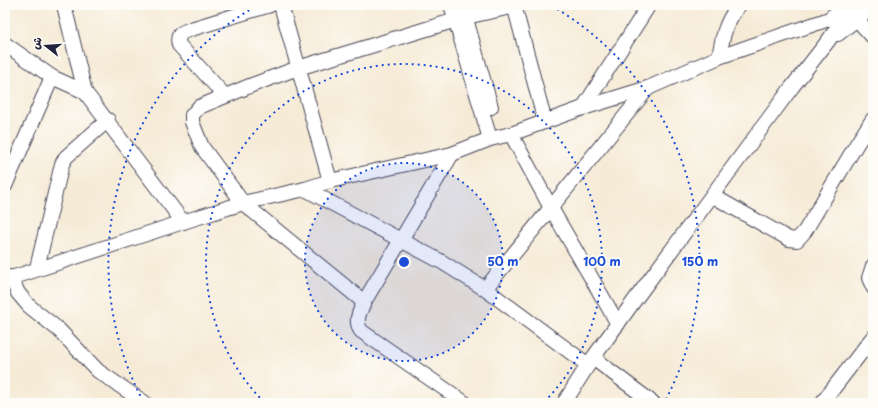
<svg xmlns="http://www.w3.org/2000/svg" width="878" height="408" font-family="'Playpen Sans','Playpen Sans Arabic',sans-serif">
<rect width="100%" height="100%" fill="#fdfcf7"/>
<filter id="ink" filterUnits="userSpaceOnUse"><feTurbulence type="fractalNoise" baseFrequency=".025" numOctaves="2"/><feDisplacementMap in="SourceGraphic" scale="8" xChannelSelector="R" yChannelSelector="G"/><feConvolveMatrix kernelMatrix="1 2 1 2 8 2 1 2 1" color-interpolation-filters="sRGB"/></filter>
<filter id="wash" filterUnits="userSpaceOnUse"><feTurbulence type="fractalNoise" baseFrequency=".012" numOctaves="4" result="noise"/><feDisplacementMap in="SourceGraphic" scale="16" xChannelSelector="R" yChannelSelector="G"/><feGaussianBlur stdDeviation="0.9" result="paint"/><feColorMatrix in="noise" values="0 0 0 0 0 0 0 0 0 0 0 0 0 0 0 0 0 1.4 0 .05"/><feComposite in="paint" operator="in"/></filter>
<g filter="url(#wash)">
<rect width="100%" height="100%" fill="#f6ebd7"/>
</g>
<g filter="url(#ink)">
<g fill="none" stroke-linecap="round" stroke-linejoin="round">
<defs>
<g id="minor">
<path d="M 64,5 L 85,92 L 183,222"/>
<path d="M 281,5 L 330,181"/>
<path d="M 451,5 L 490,139"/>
<path d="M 462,5 L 491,107"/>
<path d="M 514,5 L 545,122"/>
<path d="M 854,10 L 862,25 L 873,37"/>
<path d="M 838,34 L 873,6"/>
<path d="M 5,44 L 52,77 L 85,92"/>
<path d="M 719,57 C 723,35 725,23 739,5"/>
<path d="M 225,96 L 179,45 C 176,34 182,32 191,29 L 270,5"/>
<path d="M 583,108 L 649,5"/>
<path d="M 511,134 L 551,208 L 618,324"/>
<path d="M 452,154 L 364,302 C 360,312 354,320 361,331 L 465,403"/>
<path d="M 5,186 L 52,77"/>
<path d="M 305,189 L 442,262 L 485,289 L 588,365"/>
<path d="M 713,196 L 789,239 L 797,240 L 805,231 L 858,142 L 873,119"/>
<path d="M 873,266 L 869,278 L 873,287"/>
<path d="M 37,268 L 62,164 L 66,157 L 108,120"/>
<path d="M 11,277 L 18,293 L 29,306 L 59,330 L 98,371 L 145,403"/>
<path d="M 5,280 L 183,222 L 243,203 L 305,189 L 330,181 L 452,154 L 490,139 L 511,134 L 583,108 L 648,88 L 719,57 L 829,19 L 845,5"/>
<path d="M 485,289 L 648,88"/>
<path d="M 364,302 L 243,203 L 202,147 L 192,122 L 192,115 L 199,107 L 252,85 L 298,68 L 466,17 L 515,6"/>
<path d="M 593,358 L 653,403"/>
<path d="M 564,403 L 588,365 L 634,301 L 792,87 L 828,41 L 853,6"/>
<path d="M 822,403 L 873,337"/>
</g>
</defs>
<use href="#minor" stroke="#424052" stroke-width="16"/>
<use href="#minor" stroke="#fff" stroke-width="14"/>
</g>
</g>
<circle cx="404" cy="262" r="99" fill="#1d4ed8" fill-opacity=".12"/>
<g fill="none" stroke="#1d4ed8" stroke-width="2" stroke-dasharray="2 4">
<circle cx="404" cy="262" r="99"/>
<path d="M264 402A198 198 0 1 1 544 402"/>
<path d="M143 401A296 296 0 0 1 256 6M552 6A296 296 0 0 1 665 401"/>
</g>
<circle cx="404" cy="262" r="6" fill="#1d4ed8" stroke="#fdfcf7" stroke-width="2"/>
<g font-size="12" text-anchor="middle" font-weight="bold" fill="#1d4ed8" stroke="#fdfcf7" stroke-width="4" stroke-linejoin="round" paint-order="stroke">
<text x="503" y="266">50 m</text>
<text x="602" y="266">100 m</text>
<text x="700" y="266">150 m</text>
</g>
<rect width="878" height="408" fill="none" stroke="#fdfcf7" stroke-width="20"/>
<g transform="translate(46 46) rotate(287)" stroke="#fdfcf7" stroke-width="3" paint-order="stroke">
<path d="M0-3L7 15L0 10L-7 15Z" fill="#22223b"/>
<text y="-6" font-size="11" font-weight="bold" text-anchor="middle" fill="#22223b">ش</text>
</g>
</svg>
